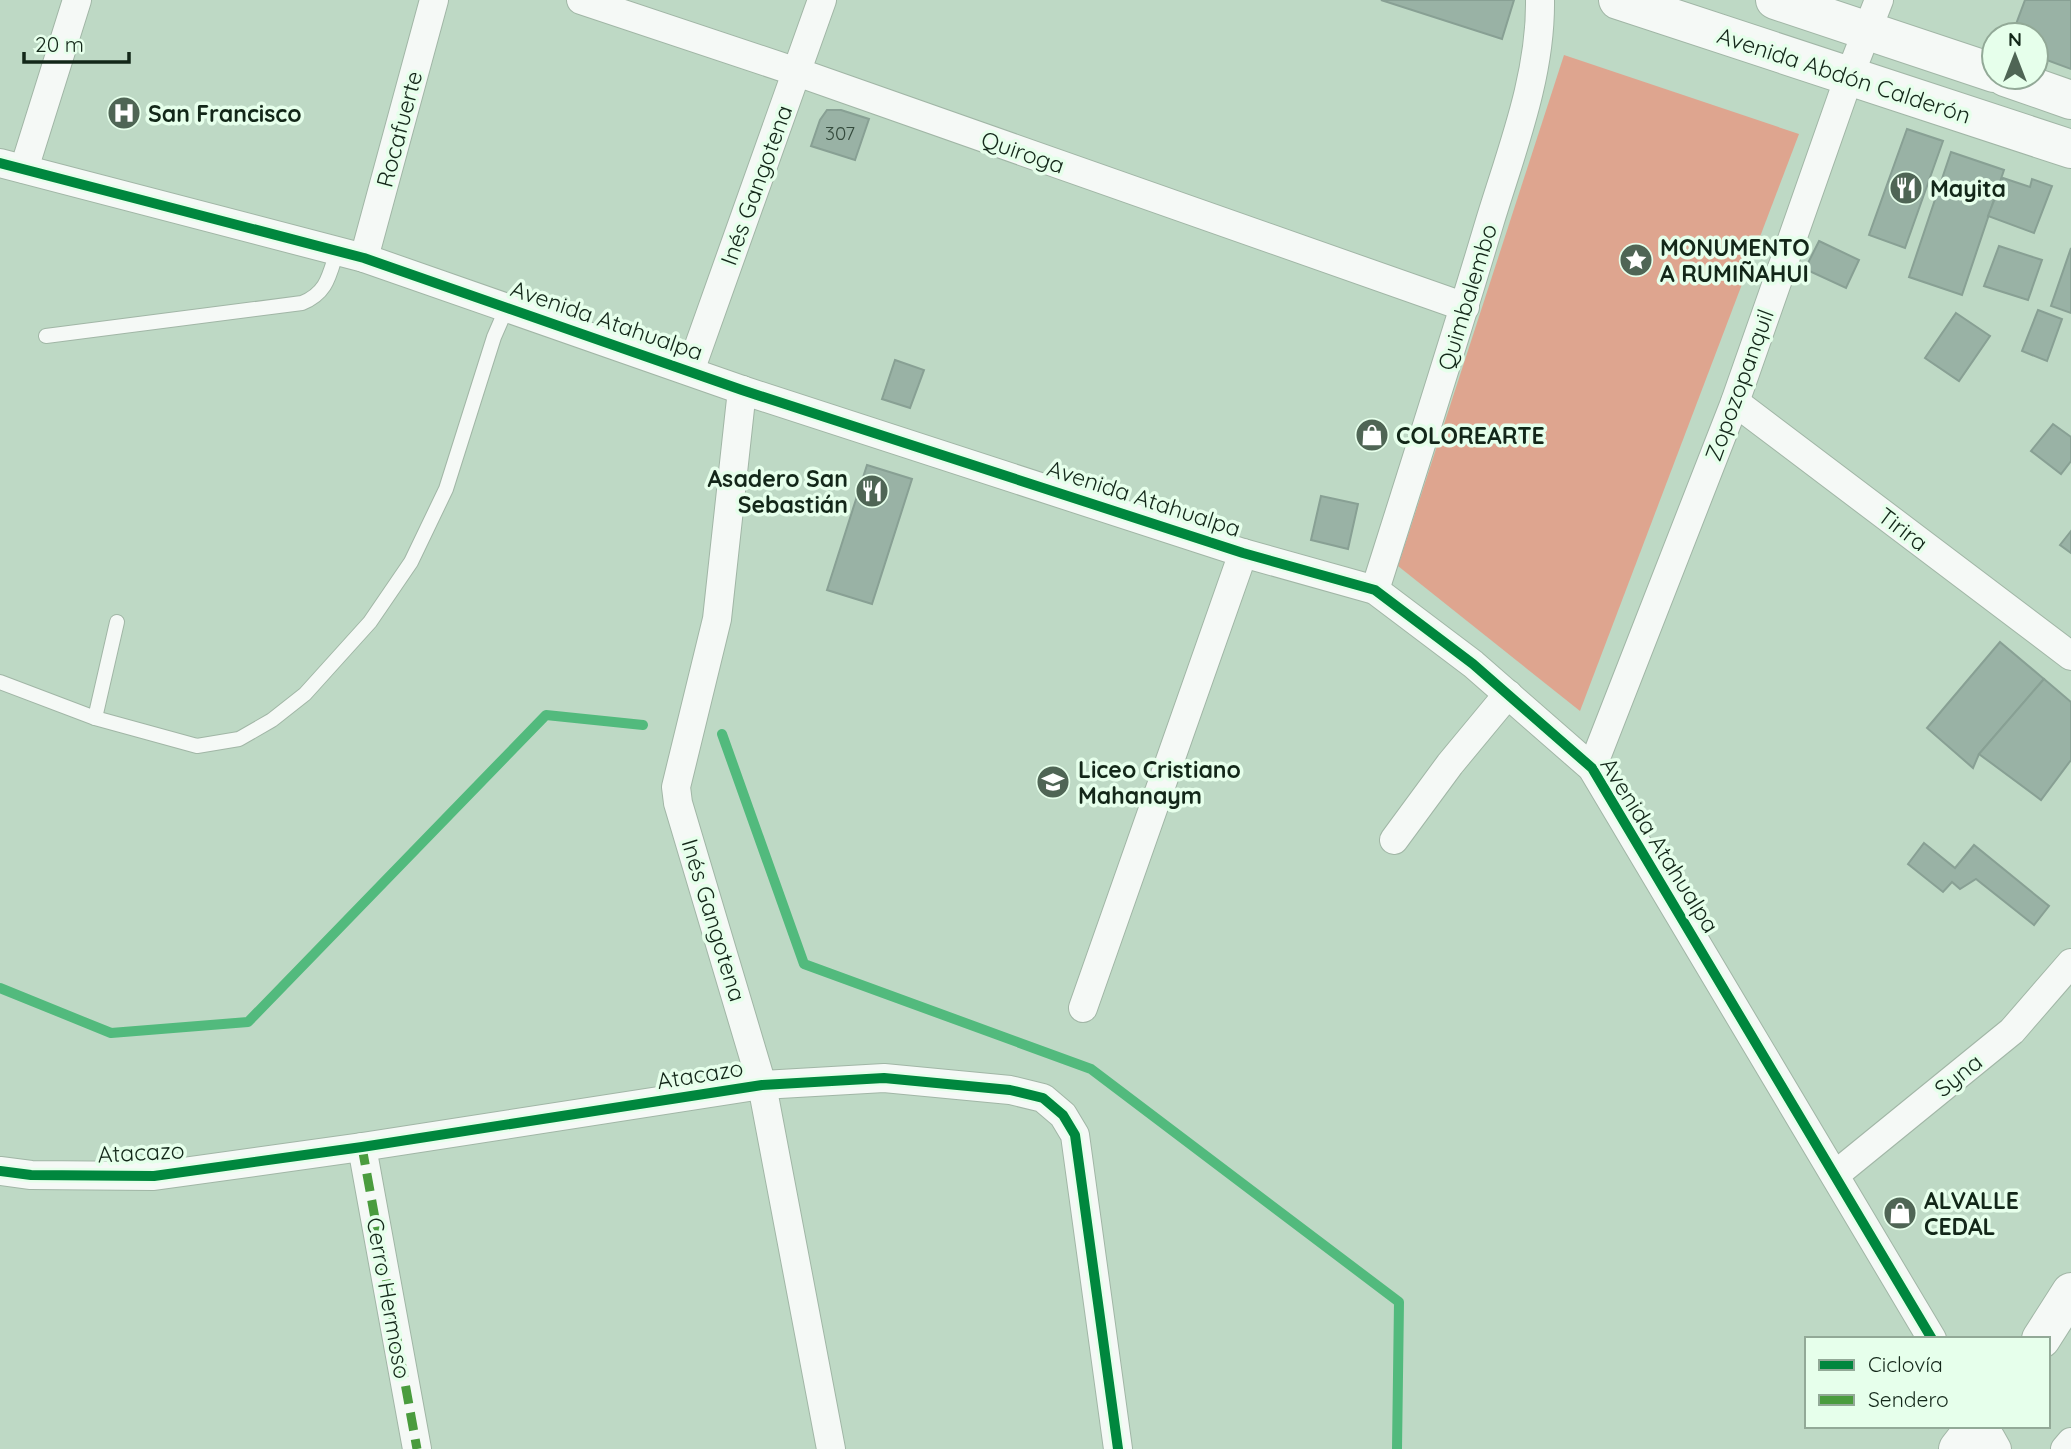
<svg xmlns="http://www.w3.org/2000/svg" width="2071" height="1449" font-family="Quicksand,sans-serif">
<rect width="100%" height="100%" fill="#bed9c5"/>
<path fill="#dea58f" d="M 1564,55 L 1799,134 L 1580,711 L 1398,566 Z"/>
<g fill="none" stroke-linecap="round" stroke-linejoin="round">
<g stroke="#52ba7d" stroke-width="10">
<path d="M 722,734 L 804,964 L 1091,1069 L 1399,1302 L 1397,1449"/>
<path d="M 0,988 L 111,1033 L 248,1022 L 546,715 L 643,725"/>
</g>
</g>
<g fill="#99b2a5" stroke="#88a094" stroke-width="2">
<path d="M 1381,0 L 1514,0 L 1502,39 Z"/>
<path d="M 2025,0 L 2071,0 L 2071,69 L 2036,56 L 2036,35 L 2012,35 Z"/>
<path d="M 827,110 L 841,110 L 869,119 L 855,160 L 811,146 L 820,120 Z"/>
<path d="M 1907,129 L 1943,141 L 1905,248 L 1869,235 Z"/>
<path d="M 1951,152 L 2004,170 L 1962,295 L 1909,277 Z"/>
<path d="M 2003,178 L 2030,187 L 2032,179 L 2052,186 L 2034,233 L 1988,216 Z"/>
<path d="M 1819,241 L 1859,260 L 1846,288 L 1805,269 Z"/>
<path d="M 1999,246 L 2042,260 L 2028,300 L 1984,286 Z"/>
<path d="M 2071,248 L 2071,313 L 2051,306 Z"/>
<path d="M 2038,310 L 2062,319 L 2047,361 L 2022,351 Z"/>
<path d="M 1956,313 L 1990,336 L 1959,381 L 1925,358 Z"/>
<path d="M 895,360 L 924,370 L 910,408 L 882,399 Z"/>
<path d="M 2053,424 L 2071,437 L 2071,461 L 2061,474 L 2031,451 Z"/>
<path d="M 867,465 L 912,479 L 872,604 L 827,590 Z"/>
<path d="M 1321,496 L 1358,504 L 1348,549 L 1311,540 Z"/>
<path d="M 2071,531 L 2071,553 L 2060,545 Z"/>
<path d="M 2000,642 L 2044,679 L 1979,754 L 1973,768 L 1927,728 Z"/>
<path d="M 2044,679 L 2071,702 L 2071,760 L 2041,800 L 1979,754 Z"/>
<path d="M 1924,843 L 1955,868 L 1974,845 L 2049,906 L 2034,925 L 1976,879 L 1960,889 L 1952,882 L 1943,892 L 1908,864 Z"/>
</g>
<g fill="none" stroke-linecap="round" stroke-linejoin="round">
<defs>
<g id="service">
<path d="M 46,336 L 302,303 C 327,293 329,276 337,251"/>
<path d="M 0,682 L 95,718 L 197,746 L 239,739 L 272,720 L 305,694 L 370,622 L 411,562 L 446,489 L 494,337 L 507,307"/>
<path d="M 95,718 L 117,622"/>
</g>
<g id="minor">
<path d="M 581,0 L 797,72 L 1465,307"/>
<path d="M 0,163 L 364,258 L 742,390 L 1243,553 L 1375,590 L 1473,664 L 1592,768 L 1932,1339"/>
<path d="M 24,169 L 77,0"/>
<path d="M 364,258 L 434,0"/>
<path d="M 690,371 L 822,0"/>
<path d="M 742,390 L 717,619 L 676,787 L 678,803 L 762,1085 L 831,1449"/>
<path d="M 1735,402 L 2071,656"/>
<path d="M 1375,590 C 1414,467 1453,345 1490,221 C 1512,149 1541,76 1540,0"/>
<path d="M 1592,768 L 1735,402 L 1849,77 L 1879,0"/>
<path d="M 1394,840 L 1450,764 L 1508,694"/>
<path d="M 1083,1008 L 1243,553"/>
<path d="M 362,1147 L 417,1449"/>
<path d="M 0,1171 L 31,1175 L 154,1176 L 362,1147 L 762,1085 L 884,1078 L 1010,1090 L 1043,1098 L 1063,1115 L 1075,1135 L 1118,1449"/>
<path d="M 1835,1175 L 2012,1031 L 2071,963"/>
<path d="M 1984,1426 L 1997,1449"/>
<path d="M 2065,1449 L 2071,1442"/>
</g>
<g id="secondary">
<path d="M 1618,0 L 2071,149"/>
<path d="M 1775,0 L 1994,73"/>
<path d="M 2005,77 L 2071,100"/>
<path d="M 2041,1339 L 2071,1292"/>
<path d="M 1958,1449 L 1976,1426"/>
</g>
</defs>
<use href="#service" stroke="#a1b6a6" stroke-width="16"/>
<use href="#minor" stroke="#a1b6a6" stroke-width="30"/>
<use href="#secondary" stroke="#a1b6a6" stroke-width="40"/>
<use href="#service" stroke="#f5f9f6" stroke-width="14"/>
<use href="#minor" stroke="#f5f9f6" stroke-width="28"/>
<use href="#secondary" stroke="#f5f9f6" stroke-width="38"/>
<path stroke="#4a9c3e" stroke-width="9" stroke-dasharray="18 9" stroke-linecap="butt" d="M 362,1147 L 417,1449"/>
<defs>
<g id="cycleway">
<path d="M 0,163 L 364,258 L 742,390 L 1243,553 L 1375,590 L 1473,664 L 1592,768 L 1932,1339"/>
<path d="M 0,1171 L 31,1175 L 154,1176 L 362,1147 L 762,1085 L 884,1078 L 1010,1090 L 1043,1098 L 1063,1115 L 1075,1135 L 1118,1449"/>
</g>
</defs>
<use href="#cycleway" stroke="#e6ffeb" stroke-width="15"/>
<use href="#cycleway" stroke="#00873e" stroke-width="10"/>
</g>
<defs>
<symbol id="hospital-disc" viewBox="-11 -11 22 22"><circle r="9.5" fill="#4f6555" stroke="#e6ffeb"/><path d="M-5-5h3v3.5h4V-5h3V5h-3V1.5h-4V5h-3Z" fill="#fff"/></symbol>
<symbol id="restaurant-disc" viewBox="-11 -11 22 22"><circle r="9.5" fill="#4f6555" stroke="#e6ffeb"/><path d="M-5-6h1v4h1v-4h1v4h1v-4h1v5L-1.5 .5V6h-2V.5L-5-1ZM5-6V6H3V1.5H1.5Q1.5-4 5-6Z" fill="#fff"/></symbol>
<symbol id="sight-disc" viewBox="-11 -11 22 22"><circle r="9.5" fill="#4f6555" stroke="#e6ffeb"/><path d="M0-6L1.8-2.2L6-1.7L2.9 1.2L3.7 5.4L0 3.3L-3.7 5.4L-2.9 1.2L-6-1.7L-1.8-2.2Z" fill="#fff"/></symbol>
<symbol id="shop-disc" viewBox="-11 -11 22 22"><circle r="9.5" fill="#4f6555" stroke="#e6ffeb"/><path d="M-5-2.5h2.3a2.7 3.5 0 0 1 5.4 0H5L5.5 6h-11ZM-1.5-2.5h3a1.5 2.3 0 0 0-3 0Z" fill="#fff"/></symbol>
<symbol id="school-disc" viewBox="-11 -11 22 22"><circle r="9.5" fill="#4f6555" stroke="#e6ffeb"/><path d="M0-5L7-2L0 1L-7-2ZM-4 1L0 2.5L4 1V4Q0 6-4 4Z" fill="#fff"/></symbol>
</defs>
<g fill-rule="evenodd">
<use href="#hospital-disc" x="105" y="94" width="38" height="38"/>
<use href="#restaurant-disc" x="1887" y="169" width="38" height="38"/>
<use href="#sight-disc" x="1617" y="241" width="38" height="38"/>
<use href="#shop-disc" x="1353" y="416" width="38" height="38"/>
<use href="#restaurant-disc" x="853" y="472" width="38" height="38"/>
<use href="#school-disc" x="1034" y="763" width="38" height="38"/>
<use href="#shop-disc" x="1881" y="1194" width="38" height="38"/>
</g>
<g text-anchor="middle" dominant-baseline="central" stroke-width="7" stroke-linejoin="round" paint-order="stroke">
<g font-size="19" fill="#344a3c">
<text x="840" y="133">307</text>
</g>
<g font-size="23" fill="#132719" stroke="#e6ffeb">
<text transform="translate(1844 75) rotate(18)">Avenida Abdón Calderón</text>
<text transform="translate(399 129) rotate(-75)">Rocafuerte</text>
<text transform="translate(1023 152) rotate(19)">Quiroga</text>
<text transform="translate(756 185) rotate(-70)">Inés Gangotena</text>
<text transform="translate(1467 297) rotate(-73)">Quimbalembo</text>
<text transform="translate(607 320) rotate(19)">Avenida Atahualpa</text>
<text transform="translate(1739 385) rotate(-70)">Zopozopanquil</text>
<text transform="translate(1144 498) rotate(18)">Avenida Atahualpa</text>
<text transform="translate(1903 529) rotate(37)">Tirira</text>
<text transform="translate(1660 845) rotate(58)">Avenida Atahualpa</text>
<text transform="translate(714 920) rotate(73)">Inés Gangotena</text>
<text transform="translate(700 1074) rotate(-9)">Atacazo</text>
<text transform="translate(1958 1075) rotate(-39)">Syna</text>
<text transform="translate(141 1152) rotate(-3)">Atacazo</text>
<text transform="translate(389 1298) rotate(80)">Cerro Hermoso</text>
</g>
<g font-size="23" font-weight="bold" fill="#132719" stroke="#e6ffeb" text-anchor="start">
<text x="148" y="113">San Francisco</text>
<text x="1930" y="188">Mayita</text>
<text x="1660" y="247">MONUMENTO<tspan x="1660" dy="26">A RUMIÑAHUI</tspan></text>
<text x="1396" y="435">COLOREARTE</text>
<text x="848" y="478" text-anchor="end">Asadero San<tspan x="848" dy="26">Sebastián</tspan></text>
<text x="1078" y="769">Liceo Cristiano<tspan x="1078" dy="26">Mahanaym</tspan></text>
<text x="1924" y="1200">ALVALLE<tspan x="1924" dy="26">CEDAL</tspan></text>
</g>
</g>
<rect x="1805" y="1337" width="245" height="91" fill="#e6ffeb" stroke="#92a997" stroke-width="2"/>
<rect x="1819" y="1360" width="35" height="10" fill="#00873e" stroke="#92a997" stroke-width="2"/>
<text x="1868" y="1372" font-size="21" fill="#132719">Ciclovía</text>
<rect x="1819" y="1395" width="35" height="10" fill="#4a9c3e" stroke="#92a997" stroke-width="2"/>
<text x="1868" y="1407" font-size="21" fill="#132719">Sendero</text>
<g transform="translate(2015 56)"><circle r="33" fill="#e6ffeb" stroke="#92a997" stroke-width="2"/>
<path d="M0-5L12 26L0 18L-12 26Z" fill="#4f6555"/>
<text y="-10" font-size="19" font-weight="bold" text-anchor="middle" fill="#132719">N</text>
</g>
<path d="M24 52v10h105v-10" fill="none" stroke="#132719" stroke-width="3.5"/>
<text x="35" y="52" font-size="21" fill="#132719" stroke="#e6ffeb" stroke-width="5" paint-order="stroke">20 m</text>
</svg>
